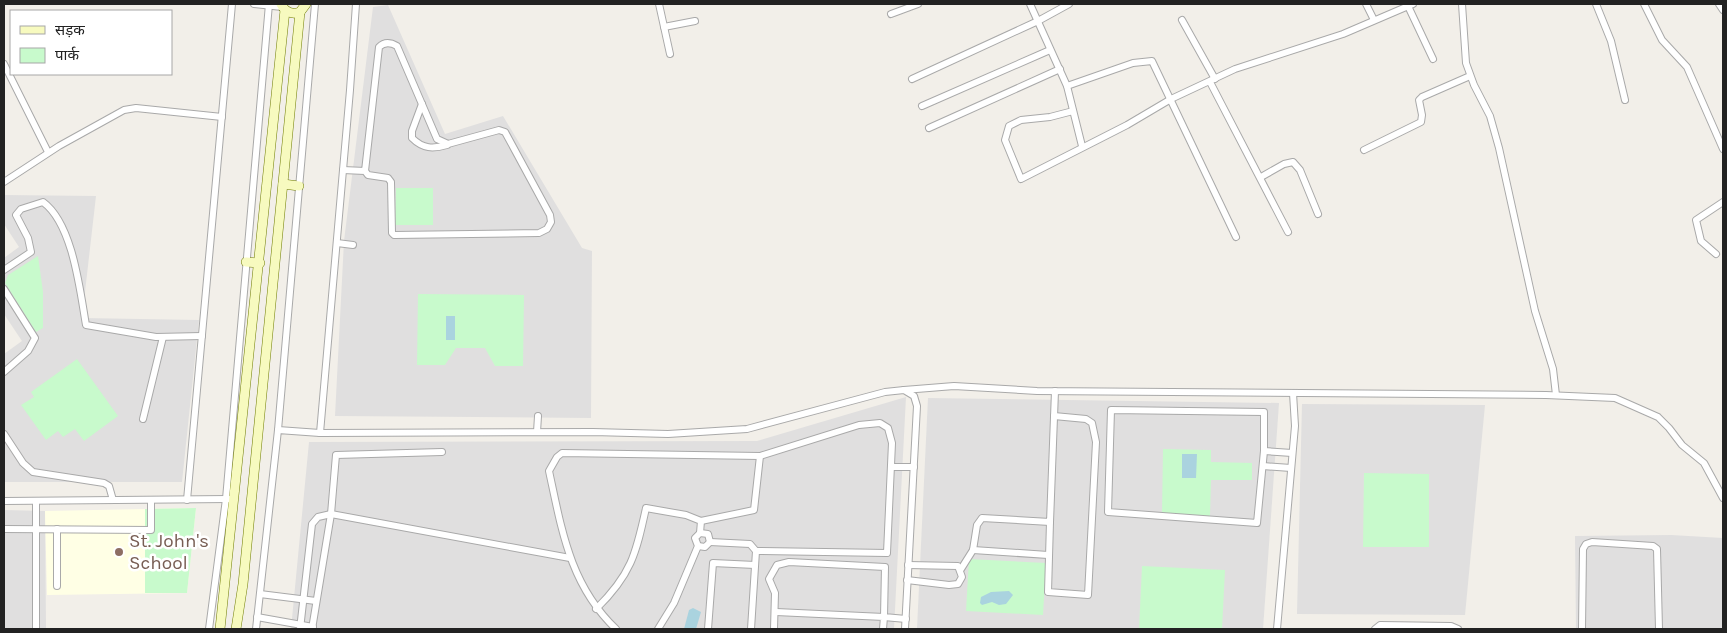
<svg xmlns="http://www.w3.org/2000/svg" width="1727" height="633" font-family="Karla,'Noto Sans Devanagari',sans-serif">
<rect width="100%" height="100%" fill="#f2efe9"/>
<g fill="#e0dfdf">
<path d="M 388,5 L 445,134 L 503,116 L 582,248 L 592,251 L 591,418 L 335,416 L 344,241 L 373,7 Z"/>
<path d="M 4,195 L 96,196 L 82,318 L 199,320 L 182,482 L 4,482 L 4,354 L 22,341 L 4,314 L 4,258 L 19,247 L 4,224 Z"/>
<path d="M 906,397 L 894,629 L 291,629 L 309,442 L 757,441 Z"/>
<path d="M 928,398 L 1279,403 L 1263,629 L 917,629 Z"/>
<path d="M 1302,404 L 1485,405 L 1465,615 L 1297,614 Z"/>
<path d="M 4,510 L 45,511 L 46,629 L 4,629 Z"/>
<path d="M 1671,535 L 1723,538 L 1723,629 L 1576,629 L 1575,536 Z"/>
</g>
<path fill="#ffffe5" d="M 196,508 L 187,593 L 47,595 L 45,511 Z"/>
<g fill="#c8facc">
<path d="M 396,188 L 433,188 L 433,225 L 395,225 Z"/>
<path d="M 38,256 L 43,292 L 43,328 L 36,332 L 5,283 L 8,275 Z"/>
<path d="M 418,294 L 524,295 L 523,366 L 495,366 L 485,348 L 456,348 L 445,365 L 417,365 Z"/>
<path d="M 77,359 L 118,416 L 84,441 L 75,429 L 63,437 L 58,431 L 46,440 L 21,405 L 34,397 L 31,392 Z"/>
<path d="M 1163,449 L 1211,450 L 1211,462 L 1252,463 L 1252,480 L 1211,480 L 1210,516 L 1162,515 Z"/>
<path d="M 1364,473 L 1429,474 L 1429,547 L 1363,547 Z"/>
<path d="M 196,508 L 187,593 L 145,593 L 145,509 Z"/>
<path d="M 969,559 L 1046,563 L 1043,615 L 966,611 Z"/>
<path d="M 1142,566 L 1225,570 L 1222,629 L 1139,629 Z"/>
</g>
<g fill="#aad3df">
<rect x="446" y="316" width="9" height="24"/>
<path d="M 1182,454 L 1197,454 L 1196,478 L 1182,478 Z"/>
<path d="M 1009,591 L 1013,595 L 1006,604 L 999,605 L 992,602 L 982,605 L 980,603 L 981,597 L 991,592 Z"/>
<path d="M 693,608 L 701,612 L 696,629 L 684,629 L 689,610 Z"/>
</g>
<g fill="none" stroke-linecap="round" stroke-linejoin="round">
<defs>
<g id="minor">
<path d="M 254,4 L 282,7"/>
<path d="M 659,4 L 670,54"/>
<path d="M 1030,4 L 1067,86 L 1082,146"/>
<path d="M 1366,4 L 1374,20"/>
<path d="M 1462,4 L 1466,63 L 1474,85 L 1490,116 L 1499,148 L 1535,311 L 1553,369 L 1556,395"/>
<path d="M 1596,4 L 1611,41 L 1625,100"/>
<path d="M 1644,4 L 1662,40 L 1687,67 L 1723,149"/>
<path d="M 1719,4 L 1723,10"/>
<path d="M 1408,6 L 1433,59"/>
<path d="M 891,14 L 918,4"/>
<path d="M 1182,20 L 1215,79"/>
<path d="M 664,27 L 695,21"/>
<path d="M 4,64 L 48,152"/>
<path d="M 912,79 L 1038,21 L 1069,4"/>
<path d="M 1210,82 L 1288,232"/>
<path d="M 1067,86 L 1133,63 L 1152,61 L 1236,237"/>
<path d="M 422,104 L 412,131 L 412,138 C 423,149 433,149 447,145"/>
<path d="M 922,106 L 1050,50"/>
<path d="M 1073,111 L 1050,117 L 1021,120 L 1009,126 L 1005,140 L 1021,179 L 1127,125 L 1171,99 L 1235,69 L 1343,34 L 1413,4"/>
<path d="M 929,128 L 1060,69"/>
<path d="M 1364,150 L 1421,122 L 1422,115 L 1419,100 L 1422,97 L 1470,76"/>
<path d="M 343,170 L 365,171 L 368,175 L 388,178 L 391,182 L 392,233 L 394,235 L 539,233 L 547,229 L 551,222 L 550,215 L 505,132 L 499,130 L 448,144 L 437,139 L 397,46 C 390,42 384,42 379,47 L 365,171"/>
<path d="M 1261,177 L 1284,164 L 1293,162 L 1300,170 L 1318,214"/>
<path d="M 4,182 L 59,146 L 124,110 L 136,108 L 222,117"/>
<path d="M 337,243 L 353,245"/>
<path d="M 1716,254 L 1701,241 L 1696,220 L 1723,202"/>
<path d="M 4,270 L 31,252 L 28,238 L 16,215 L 21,209 L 43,202 C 73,224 80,291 86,325 L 156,337 L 202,336"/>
<path d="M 4,289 L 35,338 L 28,351 L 4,372"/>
<path d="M 904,390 L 954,386 L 1037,391 L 1546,395 L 1615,398 L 1658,417 L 1669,428 L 1682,445 L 1704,463 L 1723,498"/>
<path d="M 1111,410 L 1264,412 L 1264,451 L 1257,523 L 1108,512 Z"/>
<path d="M 143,419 L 163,337"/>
<path d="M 278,430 L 315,4"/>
<path d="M 537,432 L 538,416"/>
<path d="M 320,433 L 350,90 L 356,4"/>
<path d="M 4,434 L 23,463 L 33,472 L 104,483 L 109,486 L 113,500"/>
<path d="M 1264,451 L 1292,453"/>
<path d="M 1263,466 L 1291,468"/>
<path d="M 891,467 L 914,467"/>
<path d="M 187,500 L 232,4"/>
<path d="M 4,501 L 229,499"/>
<path d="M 1050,522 L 1048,592 L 1088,595 L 1096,442 L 1092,423 L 1086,419 L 1054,416"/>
<path d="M 4,529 L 151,530 L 151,500"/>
<path d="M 710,542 L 750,544 L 756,551 L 751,629"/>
<path d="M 698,546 L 705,547 L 710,542"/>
<path d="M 973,550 L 1048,555"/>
<path d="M 756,551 L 887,553 L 892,443 L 888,428 L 880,423 L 859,425 L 760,456"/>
<path d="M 961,569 L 973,550 L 977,525 L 982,518 L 1050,522 L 1055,391"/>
<path d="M 907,580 L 949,585 L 958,584 L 962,577 L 958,566 L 908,565"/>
<path d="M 57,586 L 57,529"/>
<path d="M 260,594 L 316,601"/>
<path d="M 596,609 C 631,575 636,554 646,508 L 686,515 L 701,521 L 700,533"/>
<path d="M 776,612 L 884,617 L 883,629"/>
<path d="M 257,617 L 313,627"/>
<path d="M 36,629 L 36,501"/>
<path d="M 209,629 L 226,499 L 269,4"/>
<path d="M 256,629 L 278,430 L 320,433 L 593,432 L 668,434 L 747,429 L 885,392 L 904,390 L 914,396 L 917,406 L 905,629"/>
<path d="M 300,629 L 312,524 L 318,517 L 331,514 L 570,558"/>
<path d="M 312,629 L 331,514 L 336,455 L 442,452"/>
<path d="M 616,629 C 570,585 562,531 549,471 L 557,457 L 562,453 L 760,456 L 754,510 L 701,521"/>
<path d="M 658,629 L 674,603 L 698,546 L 695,538 L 700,533 L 708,534 L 710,542"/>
<path d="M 708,629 L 713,563 L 755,565"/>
<path d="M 774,629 L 775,593 L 769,579 L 777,565 L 789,562 L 885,567 L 884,617 L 906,619"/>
<path d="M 1277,629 L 1295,426 L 1293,393"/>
<path d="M 1375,629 L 1380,625 L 1451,626 L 1458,629"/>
<path d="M 1582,629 L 1583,549 L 1586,544 L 1592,542 L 1653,546 L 1657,549 L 1659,629"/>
</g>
<g id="secondary">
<path d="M 281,4 C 285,12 292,15 300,12 L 306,4"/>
<path d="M 283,184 L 299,186"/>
<path d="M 246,262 L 260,263"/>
<path d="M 220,629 L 285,10"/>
<path d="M 236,629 L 243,584 L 300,12"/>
</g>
</defs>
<use href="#minor" stroke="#a9a9a9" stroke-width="8"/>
<use href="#secondary" stroke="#707d05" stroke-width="10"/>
<use href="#minor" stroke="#fff" stroke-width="6"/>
<use href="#secondary" stroke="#f7fabf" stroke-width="9"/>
</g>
<circle fill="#8d6e63" stroke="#fff" stroke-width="2" cx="119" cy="552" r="5"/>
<g text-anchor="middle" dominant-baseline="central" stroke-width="5" stroke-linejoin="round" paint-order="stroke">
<g font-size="19" fill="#785e54" stroke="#fff" text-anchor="start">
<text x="129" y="541">St. John's<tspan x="129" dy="22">School</tspan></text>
</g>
</g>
<rect width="1727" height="633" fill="none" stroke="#222222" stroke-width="10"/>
<rect x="10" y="10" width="162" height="65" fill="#ffffff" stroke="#a7a7a7"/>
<rect x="20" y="26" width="25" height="8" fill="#f7fabf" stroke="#a7a7a7"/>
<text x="55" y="35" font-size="15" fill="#222222">सड़क</text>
<rect x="20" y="48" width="25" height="15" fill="#c8facc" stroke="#a7a7a7"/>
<text x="55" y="60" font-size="15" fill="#222222">पार्क</text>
</svg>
